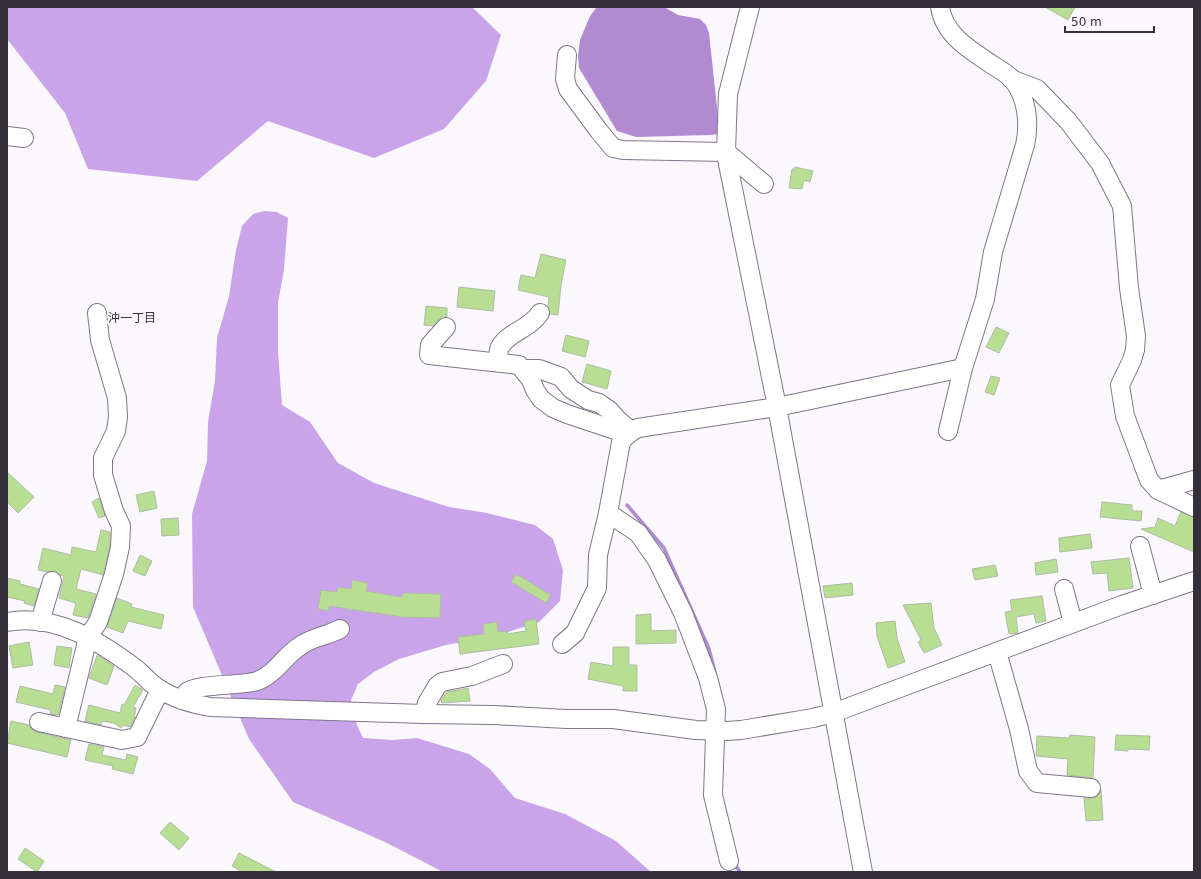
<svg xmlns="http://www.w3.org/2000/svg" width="1201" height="879" font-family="'DejaVu Sans','Noto Sans JP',sans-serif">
<rect width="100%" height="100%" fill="#faf8fd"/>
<g fill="#caa4eb">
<path d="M 7,7 L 472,7 L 501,35 L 486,81 L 444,129 L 374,158 L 268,121 L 197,181 L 88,169 L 65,113 L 7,39 Z"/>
<path d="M 264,211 L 277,212 L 288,218 L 284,270 L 278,302 L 278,352 L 282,405 L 310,422 L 338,463 L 374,483 L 449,507 L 487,513 L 535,525 L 553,539 L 563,570 L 560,601 L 539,622 L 496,636 L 446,645 L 399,659 L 374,672 L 358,684 L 351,700 L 357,725 L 363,738 L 393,740 L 417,738 L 469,754 L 490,769 L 515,798 L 565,814 L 616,841 L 651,872 L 443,872 L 385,842 L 293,802 L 249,739 L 193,607 L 192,514 L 207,461 L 208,422 L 215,381 L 217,338 L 229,296 L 236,250 L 242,226 L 253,214 Z"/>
</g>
<path fill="#b18bd1" d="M 597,7 L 664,7 L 678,15 L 700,19 L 706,25 L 709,33 L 719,126 L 718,134 L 710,135 L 636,137 L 617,131 L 579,68 L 578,56 L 580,40 L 590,16 Z"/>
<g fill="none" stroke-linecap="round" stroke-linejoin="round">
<g stroke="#b18bd1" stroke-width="3.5">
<path d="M 627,505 L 664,548 L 709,649 L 720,692"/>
<path d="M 734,863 L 740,872"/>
</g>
</g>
<g fill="#b7de92" stroke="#afbba5">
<path d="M 1045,7 L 1075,7 L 1068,20 Z"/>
<path d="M 795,167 L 813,171 L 810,182 L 804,180 L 802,189 L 789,188 L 792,169 L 795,169 Z"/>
<path d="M 541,254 L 566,260 L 561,285 L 558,315 L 550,314 L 548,307 L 549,297 L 518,290 L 521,275 L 535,278 Z"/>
<path d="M 459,287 L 495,291 L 493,311 L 457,307 Z"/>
<path d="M 426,306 L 447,308 L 447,317 L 442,317 L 438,320 L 433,326 L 424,325 Z"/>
<path d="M 996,327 L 1009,333 L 999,353 L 986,347 Z"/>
<path d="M 566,335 L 589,341 L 585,357 L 562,351 Z"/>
<path d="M 587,364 L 611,371 L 607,389 L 582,382 Z"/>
<path d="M 991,376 L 1000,378 L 994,395 L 985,392 Z"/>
<path d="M 7,472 L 34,497 L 18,513 L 7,502 Z"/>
<path d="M 154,491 L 157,508 L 140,512 L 136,495 Z"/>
<path d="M 99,498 L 105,516 L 99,518 L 92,502 Z"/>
<path d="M 1102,502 L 1132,505 L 1132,511 L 1142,511 L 1141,521 L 1100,517 Z"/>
<path d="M 1181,512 L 1194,517 L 1194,552 L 1141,529 L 1155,527 L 1158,518 L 1175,526 Z"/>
<path d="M 178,518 L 179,535 L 162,536 L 161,519 Z"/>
<path d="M 101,530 L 110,532 L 110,546 L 103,575 L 81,569 L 76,589 L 96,594 L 88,618 L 73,615 L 76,603 L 59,598 L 64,576 L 60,575 L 55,571 L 47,572 L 38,570 L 43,548 L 71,555 L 72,547 L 96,552 Z"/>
<path d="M 1090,534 L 1092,548 L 1060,552 L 1059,538 Z"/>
<path d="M 140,555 L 152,561 L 145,576 L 133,571 Z"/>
<path d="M 1129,558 L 1133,588 L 1109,591 L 1107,573 L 1093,574 L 1091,562 Z"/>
<path d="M 1056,559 L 1058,572 L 1036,575 L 1035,563 Z"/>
<path d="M 995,565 L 998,576 L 975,580 L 972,569 Z"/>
<path d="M 516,574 L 551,595 L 546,603 L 511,582 Z"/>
<path d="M 7,578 L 20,581 L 20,584 L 39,589 L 34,606 L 24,603 L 25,601 L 7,597 Z"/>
<path d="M 352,580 L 368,583 L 366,591 L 402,597 L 403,593 L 441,594 L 440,618 L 402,617 L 329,606 L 329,611 L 318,609 L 321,590 L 337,592 L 338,587 L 351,589 Z"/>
<path d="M 852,583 L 853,595 L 825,598 L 823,586 Z"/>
<path d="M 1042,596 L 1046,621 L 1036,623 L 1034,614 L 1016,617 L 1018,633 L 1009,634 L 1005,612 L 1012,611 L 1010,600 Z"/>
<path d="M 117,598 L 132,604 L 131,607 L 164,615 L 161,629 L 128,621 L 123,633 L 107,627 Z"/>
<path d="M 931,603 L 934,628 L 942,645 L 924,653 L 918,642 L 921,640 L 903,605 Z"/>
<path d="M 651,614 L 651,631 L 676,630 L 676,643 L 636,644 L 636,615 Z"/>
<path d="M 536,619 L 539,644 L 460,654 L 458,637 L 484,634 L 483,624 L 497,622 L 498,632 L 507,631 L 507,634 L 526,631 L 524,621 Z"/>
<path d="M 895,621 L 897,638 L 905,662 L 888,668 L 877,636 L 876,623 Z"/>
<path d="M 29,642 L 33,665 L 13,668 L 9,646 Z"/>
<path d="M 57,646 L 72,648 L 69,668 L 54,665 Z"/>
<path d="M 613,647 L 629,647 L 629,665 L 637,665 L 637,691 L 623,691 L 623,686 L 588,679 L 591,662 L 613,666 Z"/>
<path d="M 97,655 L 114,666 L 107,685 L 89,678 Z"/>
<path d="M 55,685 L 65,687 L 58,715 L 50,714 L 51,710 L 16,702 L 20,686 L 53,694 Z"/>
<path d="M 135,685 L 143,690 L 133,707 L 136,708 L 134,719 L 130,727 L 123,725 L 121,728 L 114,723 L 102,721 L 101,725 L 85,721 L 89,705 L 120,713 L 122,704 L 124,705 Z"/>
<path d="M 468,688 L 470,701 L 442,703 L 441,700 L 447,692 Z"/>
<path d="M 11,721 L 29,725 L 32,730 L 37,732 L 71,740 L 67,757 L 7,743 Z"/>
<path d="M 1070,735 L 1095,737 L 1093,778 L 1067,775 L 1068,759 L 1036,756 L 1037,736 L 1069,738 Z"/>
<path d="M 1116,735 L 1150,736 L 1149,750 L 1128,749 L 1128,751 L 1115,750 Z"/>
<path d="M 89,744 L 104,747 L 102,755 L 126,760 L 127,754 L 138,757 L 133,774 L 112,769 L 113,766 L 85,760 Z"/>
<path d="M 1101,790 L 1103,820 L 1086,821 L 1084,798 L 1095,798 L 1099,794 Z"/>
<path d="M 170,822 L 189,838 L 179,850 L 160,833 Z"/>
<path d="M 25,848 L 44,861 L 37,872 L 18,859 Z"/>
<path d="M 239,853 L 276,872 L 242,872 L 232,866 Z"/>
</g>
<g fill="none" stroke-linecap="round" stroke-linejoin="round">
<defs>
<g id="minor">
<path d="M 750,7 L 728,94 L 726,152 L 728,164 L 777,407 L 863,872"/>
<path d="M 940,7 C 944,36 972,51 994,66 C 999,69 1006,73 1011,78 C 1027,95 1030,123 1025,145 L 993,252 L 985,299 L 963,368 L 948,431"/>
<path d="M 567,55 L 565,79 L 568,89 L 599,131 L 613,148 L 623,150 L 726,152 L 764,184"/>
<path d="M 1011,79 L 1037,89 L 1068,121 L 1100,163 L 1122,206 L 1129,288 L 1136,336 L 1135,350 L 1132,360 L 1120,385 L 1125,416 L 1149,480 L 1158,490 L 1194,507"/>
<path d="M 7,136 L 24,138"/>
<path d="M 446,327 L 430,345 L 429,355 L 519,365 L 531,380 L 535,390 L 541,399 L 553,408 L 567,414 L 615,430 L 625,435"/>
<path d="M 498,362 C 498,358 498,351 500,347 C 508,332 530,329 540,313"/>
<path d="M 523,369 L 539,369 L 561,377 L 571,389 L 588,400 L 599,403 L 609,410 L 619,421 L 631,431"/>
<path d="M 1158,490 L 1194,480"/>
<path d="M 608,513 L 638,533 L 657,560 L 683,613 L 708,678 L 716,709 L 713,795 L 729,861"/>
<path d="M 1140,546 L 1153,595"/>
<path d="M 1064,589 L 1073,623"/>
<path d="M 7,622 C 55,613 99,641 135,668 C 144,675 151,685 161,690 C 175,699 193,704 210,707 L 424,714 L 494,715 L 566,719 L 613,719 L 696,730 L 727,731 L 741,730 L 813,718 L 833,713 L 1122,605 L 1194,581"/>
<path d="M 40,622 L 52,581"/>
<path d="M 562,644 L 575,633 L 597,588 L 598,555 L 608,513 L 621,442 C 626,435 630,432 638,428 L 777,407 L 963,368"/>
<path d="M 997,652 L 1019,729 L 1028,771 L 1037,783 L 1091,788"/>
<path d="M 182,700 C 184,697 185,694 187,692 C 196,684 241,686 257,681 C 276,674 284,656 300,646 C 312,637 327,636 340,629"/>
<path d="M 424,714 L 427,703 L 437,686 L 442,682 L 472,676 L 503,664"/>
<path d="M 39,722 L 122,740 L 137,737 L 160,690"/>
<path d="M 66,728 L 88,637 L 98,622 L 114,574 L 120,547 L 121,526 L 114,511 L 103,475 L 103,458 L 116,431 L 118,417 L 117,398 L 100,340 L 97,313"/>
</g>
</defs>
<use href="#minor" stroke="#80758a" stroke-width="20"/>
<use href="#minor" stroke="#fff" stroke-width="18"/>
</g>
<g text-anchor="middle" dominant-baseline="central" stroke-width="4" stroke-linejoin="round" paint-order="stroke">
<g font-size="12" fill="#342f38" stroke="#faf8fd">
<text x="132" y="318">沖一丁目</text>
</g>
</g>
<rect width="1201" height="879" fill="none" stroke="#342f38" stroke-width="16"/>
<path d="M1065 26v6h89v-6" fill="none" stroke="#342f38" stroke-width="2"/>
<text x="1071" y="26" font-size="12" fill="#342f38" stroke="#faf8fd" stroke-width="3" paint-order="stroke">50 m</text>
</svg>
